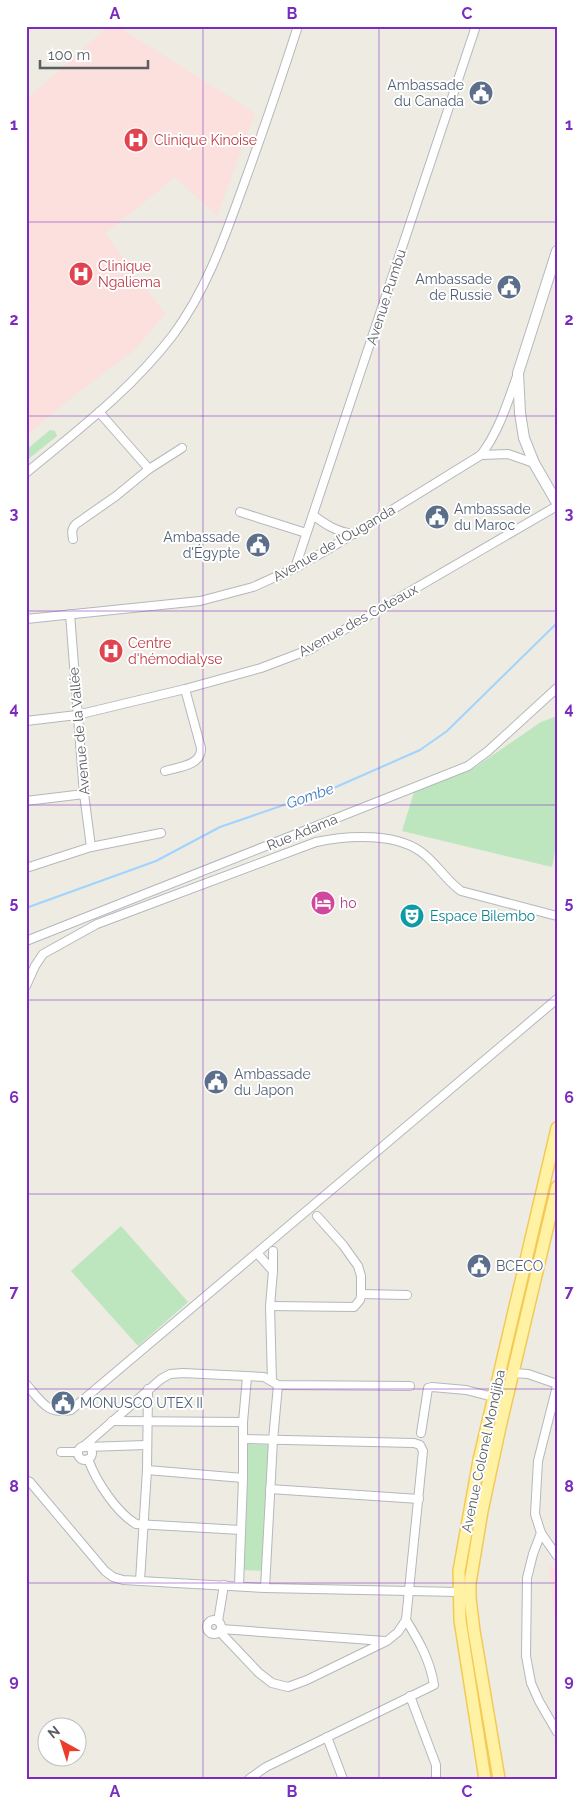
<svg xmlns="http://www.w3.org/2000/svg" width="583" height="1805" font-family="Raleway,sans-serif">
<rect width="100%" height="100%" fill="#edebe2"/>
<g fill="#fbe0dd">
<path d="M 109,26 L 117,26 L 255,113 L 217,216 L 175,177 L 105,234 L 165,314 L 133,351 L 76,394 L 26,435 L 26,100 Z"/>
<path d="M 548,1565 L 557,1570 L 557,1632 Z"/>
</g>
<g fill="#bde6be">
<path d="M 50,430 L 55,431 L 57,436 L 26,461 L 26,450 Z"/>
<path d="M 557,716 L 557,842 L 552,867 L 402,831 L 415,789 L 474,768 L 541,722 Z"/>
<path d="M 121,1226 L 188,1302 L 138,1346 L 71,1271 Z"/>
<path d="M 248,1444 L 269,1445 L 264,1571 L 243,1570 Z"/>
</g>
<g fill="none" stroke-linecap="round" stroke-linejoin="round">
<path stroke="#a0d4ff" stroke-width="2" d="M 26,908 L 156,861 L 220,827 L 336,787 L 420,750 L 447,731 L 557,623"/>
<defs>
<g id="minor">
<path d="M 481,455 L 508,454 L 534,463"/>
<path d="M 149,469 L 182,448"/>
<path d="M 26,473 C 78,430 132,389 173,335 C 205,292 223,242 241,192 C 261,137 280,82 298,26"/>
<path d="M 240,512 L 306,533"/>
<path d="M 313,515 C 326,525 337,532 354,534"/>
<path d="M 73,539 C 72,533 71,529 76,524 L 116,496 L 149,469 L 99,412"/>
<path d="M 295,568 L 476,26"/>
<path d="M 70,614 L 84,794 L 91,847"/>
<path d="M 26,619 L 200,601 L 253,587 L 295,568 L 327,550 L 481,455 C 499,431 507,404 517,376"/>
<path d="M 26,721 L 77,715 L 185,689 L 261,668 L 311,649 L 557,506"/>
<path d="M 165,771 C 179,767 202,765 201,748 L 185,689"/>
<path d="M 26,801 L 84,794"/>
<path d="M 26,868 L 91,847 L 161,833"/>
<path d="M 26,941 L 468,766 L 488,751 L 557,688"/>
<path d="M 26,986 L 35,966 L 43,954 L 97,924 L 316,842 C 348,835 399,832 425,855 C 438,866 447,881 461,891 L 557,916"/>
<path d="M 273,1251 L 273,1271"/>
<path d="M 257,1253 L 273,1271 L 270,1306 L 272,1381"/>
<path d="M 361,1294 L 407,1295"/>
<path d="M 270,1306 L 354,1307 L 360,1300 L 361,1296 L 361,1276 L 358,1266 L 343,1245 L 317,1216"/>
<path d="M 512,1373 L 528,1374 L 557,1384"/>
<path d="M 26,1384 C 41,1401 47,1415 71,1410 L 557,999"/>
<path d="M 557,1386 L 538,1461 L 535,1514 L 541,1533 L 557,1556"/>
<path d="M 112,1421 L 243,1422"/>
<path d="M 421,1433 L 428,1388 L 432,1387 L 466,1390 L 497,1398"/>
<circle cx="85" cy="1453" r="7"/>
<path d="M 83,1447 L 161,1379 L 170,1374 L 183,1373 L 264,1377 L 278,1385 L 410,1386"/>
<path d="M 87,1447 L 146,1445"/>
<path d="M 61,1452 L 78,1452"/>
<path d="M 88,1459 C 96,1481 116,1512 136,1524 L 241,1530"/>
<path d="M 147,1470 L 243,1478"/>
<path d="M 26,1480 L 30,1482 L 105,1571 L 113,1577 L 123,1580 L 265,1588 L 458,1592"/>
<path d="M 270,1489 L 419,1499"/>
<path d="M 541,1533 L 533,1554 L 527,1578 L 526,1656 L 531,1683 L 539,1701 L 557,1732"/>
<path d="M 140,1581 L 147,1470 L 148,1389"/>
<path d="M 239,1586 L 243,1478 L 243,1422 L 247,1377"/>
<path d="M 265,1588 L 273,1440 L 278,1385"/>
<circle cx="214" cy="1627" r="7"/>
<path d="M 218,1621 L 224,1585"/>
<path d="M 221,1629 L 385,1641"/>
<path d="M 220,1632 L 259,1673 L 272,1683 L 288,1687 L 307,1680 L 387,1641 L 398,1632 L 406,1620 L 423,1451 L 420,1445 L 414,1443 L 243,1439"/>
<path d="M 410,1696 L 436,1765 L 436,1779"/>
<path d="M 327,1737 L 343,1779"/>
<path d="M 249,1779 L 266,1767 L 434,1685 C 430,1660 419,1641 406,1620"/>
</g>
<path id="secondary" d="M 557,251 L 518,373 L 520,413 L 524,438 L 534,463 L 557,503"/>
<g id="primary">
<path d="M 485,1779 L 460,1620 L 459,1571 L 479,1460 L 557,1128"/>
<path d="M 499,1779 L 474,1631 L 470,1598 L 470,1583 L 482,1511 L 500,1427 L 557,1187"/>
</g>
</defs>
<use href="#minor" stroke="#b4b8bc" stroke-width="10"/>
<use href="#secondary" stroke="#b5b9bf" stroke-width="12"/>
<use href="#primary" stroke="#f3ca55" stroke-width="14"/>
<use href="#minor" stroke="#fff" stroke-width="8"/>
<use href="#secondary" stroke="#fff" stroke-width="10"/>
<use href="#primary" stroke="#fff2a5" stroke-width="11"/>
</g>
<path fill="none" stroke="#7b2cbf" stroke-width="1" stroke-opacity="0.55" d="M 203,26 L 203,1779M 379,26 L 379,1779M 26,222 L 557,222M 26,416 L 557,416M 26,611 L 557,611M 26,805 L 557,805M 26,1000 L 557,1000M 26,1194 L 557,1194M 26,1389 L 557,1389M 26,1583 L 557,1583"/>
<defs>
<symbol id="civic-disc" viewBox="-11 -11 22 22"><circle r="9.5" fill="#5c6f8a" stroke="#fff"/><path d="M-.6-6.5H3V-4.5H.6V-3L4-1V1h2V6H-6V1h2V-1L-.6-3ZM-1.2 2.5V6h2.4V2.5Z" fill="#fff"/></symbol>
<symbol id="hospital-disc" viewBox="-11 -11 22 22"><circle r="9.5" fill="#e0444e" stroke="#fff"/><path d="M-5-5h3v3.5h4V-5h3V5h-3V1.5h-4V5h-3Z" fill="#fff"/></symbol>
<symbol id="hotel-disc" viewBox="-11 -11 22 22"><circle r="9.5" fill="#d1479c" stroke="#fff"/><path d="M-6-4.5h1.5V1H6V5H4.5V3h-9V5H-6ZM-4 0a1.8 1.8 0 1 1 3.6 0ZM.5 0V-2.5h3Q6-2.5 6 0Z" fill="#fff"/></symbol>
<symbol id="theatre-disc" viewBox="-11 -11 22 22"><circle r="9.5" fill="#0f9aa8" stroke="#fff"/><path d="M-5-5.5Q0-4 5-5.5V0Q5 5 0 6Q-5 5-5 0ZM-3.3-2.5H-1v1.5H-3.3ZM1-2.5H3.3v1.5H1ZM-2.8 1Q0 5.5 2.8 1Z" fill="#fff"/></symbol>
</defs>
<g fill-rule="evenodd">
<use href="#civic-disc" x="467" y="79" width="28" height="28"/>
<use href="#hospital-disc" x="122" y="126" width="28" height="28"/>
<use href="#hospital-disc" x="67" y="260" width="28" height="28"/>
<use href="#civic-disc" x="495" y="273" width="28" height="28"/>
<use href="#civic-disc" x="423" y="503" width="28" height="28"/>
<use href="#civic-disc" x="244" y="531" width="28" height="28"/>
<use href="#hospital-disc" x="97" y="637" width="28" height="28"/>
<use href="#hotel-disc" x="309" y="889" width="28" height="28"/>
<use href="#theatre-disc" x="398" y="902" width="28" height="28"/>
<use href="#civic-disc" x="202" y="1068" width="28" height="28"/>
<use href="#civic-disc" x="465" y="1252" width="28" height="28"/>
<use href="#civic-disc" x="49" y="1389" width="28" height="28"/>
</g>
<g text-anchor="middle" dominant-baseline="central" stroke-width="4" stroke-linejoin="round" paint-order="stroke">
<g font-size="14" fill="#4e5e75" stroke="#fff" text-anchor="start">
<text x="464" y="85" text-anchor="end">Ambassade<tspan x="464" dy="16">du Canada</tspan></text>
<text x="492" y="279" text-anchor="end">Ambassade<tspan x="492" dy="16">de Russie</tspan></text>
<text x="454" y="509">Ambassade<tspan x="454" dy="16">du Maroc</tspan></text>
<text x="240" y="537" text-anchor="end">Ambassade<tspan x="240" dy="16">d'Égypte</tspan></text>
<text x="234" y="1074">Ambassade<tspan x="234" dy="16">du Japon</tspan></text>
<text x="496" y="1266">BCECO</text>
<text x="80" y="1403">MONUSCO UTEX II</text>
</g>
<g font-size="14" fill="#be3a42" stroke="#fff" text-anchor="start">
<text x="154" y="140">Clinique Kinoise</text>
<text x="98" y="266">Clinique<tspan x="98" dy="16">Ngaliema</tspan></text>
<text x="128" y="643">Centre<tspan x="128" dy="16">d'hémodialyse</tspan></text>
</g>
<g font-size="14" fill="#5a5e63" stroke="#fff">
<text transform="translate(386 297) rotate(-72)">Avenue Pumbu</text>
<text transform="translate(334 543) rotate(-30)">Avenue de l’Ouganda</text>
<text transform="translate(358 620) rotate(-29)">Avenue des Coteaux</text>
<text transform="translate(79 731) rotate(-95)">Avenue de la Vallée</text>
<text transform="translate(302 832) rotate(-22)">Rue Adama</text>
<text transform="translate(483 1451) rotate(-78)">Avenue Colonel Mondjiba</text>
</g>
<g font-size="14" fill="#b23c85" stroke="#fff" text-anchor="start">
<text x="340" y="903">ho</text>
</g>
<g font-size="14" fill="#0d838f" stroke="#fff" text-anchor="start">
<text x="430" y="916">Espace Bilembo</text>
</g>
<g font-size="15" font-style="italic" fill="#3f79bb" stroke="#fff">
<text transform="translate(310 796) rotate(-19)">Gombe</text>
</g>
</g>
<rect width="583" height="1805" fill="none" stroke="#ffffff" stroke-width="55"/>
<g transform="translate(62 1742) rotate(321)"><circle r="24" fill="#ffffff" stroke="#bdbfc1"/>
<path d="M0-4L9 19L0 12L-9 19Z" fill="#eb3d2a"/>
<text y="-8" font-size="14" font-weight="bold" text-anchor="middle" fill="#5a5e63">N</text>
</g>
<path d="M40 60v8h108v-8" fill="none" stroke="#5a5e63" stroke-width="2.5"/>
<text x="48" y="60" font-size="15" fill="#5a5e63" stroke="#ffffff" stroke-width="4" paint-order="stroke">100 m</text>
<rect x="28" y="28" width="528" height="1750" fill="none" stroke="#7b2cbf" stroke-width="2"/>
<g font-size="16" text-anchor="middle" font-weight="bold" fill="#7b2cbf">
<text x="115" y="19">A</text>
<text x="292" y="19">B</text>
<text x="467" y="19">C</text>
<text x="14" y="130">1</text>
<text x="569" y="130">1</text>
<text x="14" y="325">2</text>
<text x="569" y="325">2</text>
<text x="14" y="519">3</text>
<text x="569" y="519">3</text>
<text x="14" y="714">4</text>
<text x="569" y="714">4</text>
<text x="14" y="908">5</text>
<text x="569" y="908">5</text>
<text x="14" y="1103">6</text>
<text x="569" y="1103">6</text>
<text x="14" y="1297">7</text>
<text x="569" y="1297">7</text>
<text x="14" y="1492">8</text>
<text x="569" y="1492">8</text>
<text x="14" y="1686">9</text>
<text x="569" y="1686">9</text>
<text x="115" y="1797">A</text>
<text x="292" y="1797">B</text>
<text x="467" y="1797">C</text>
</g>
</svg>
